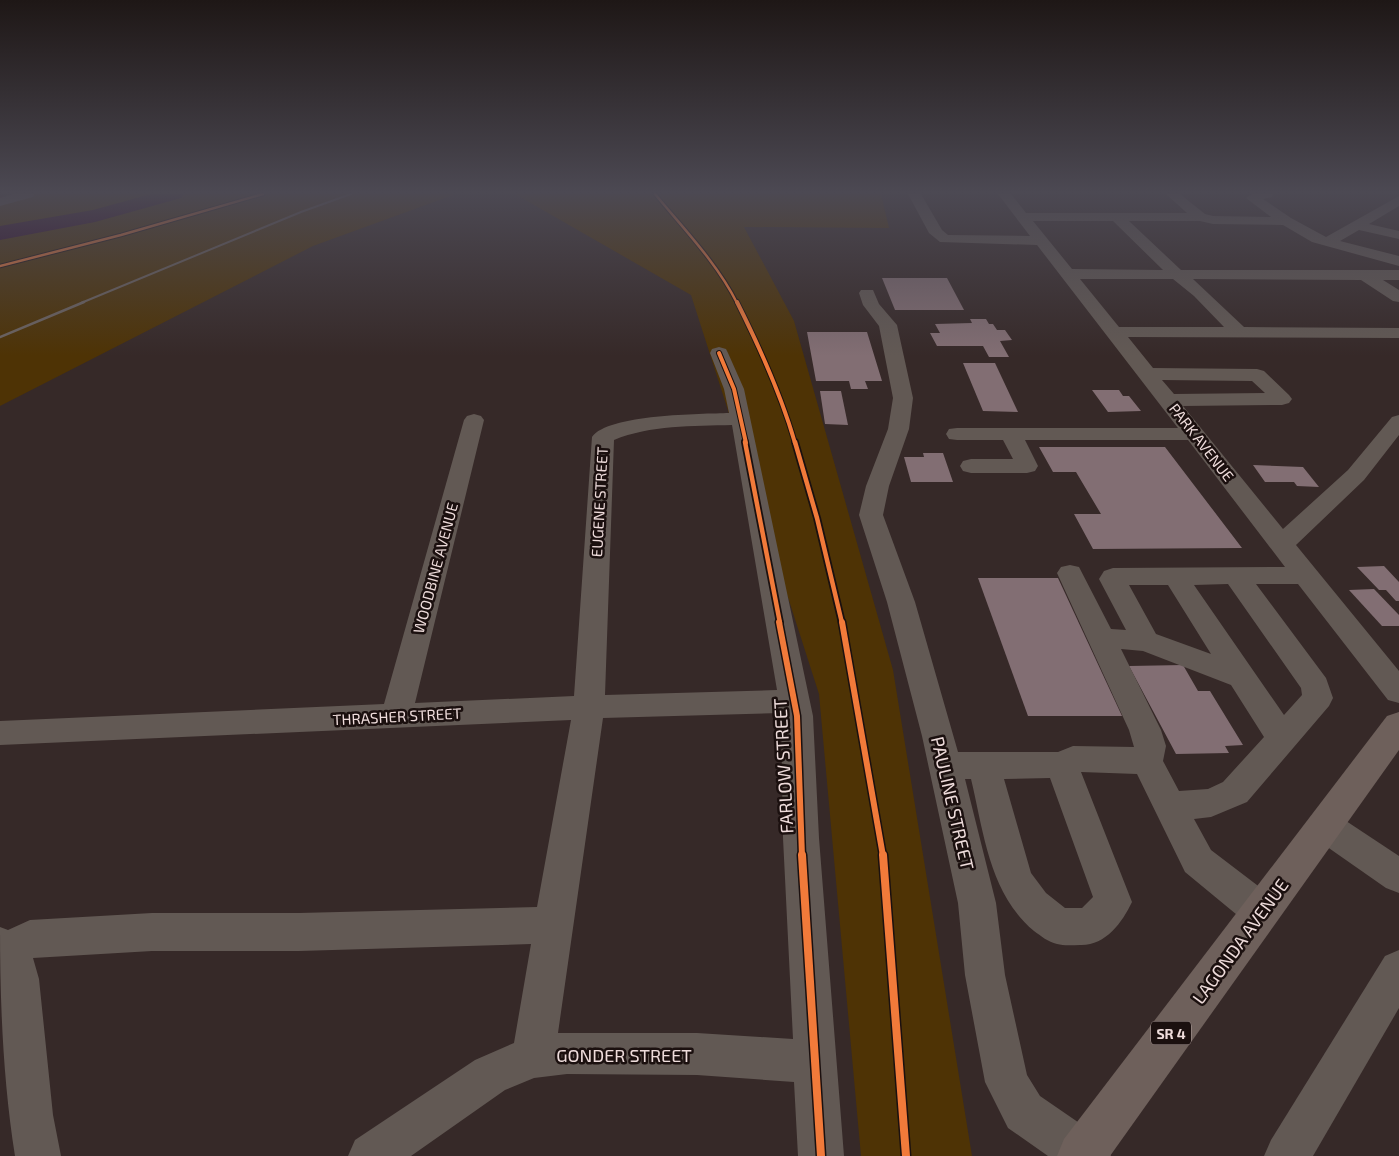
<svg xmlns="http://www.w3.org/2000/svg" width="1399" height="1156" font-family="'Exo 2',sans-serif">
<rect width="100%" height="100%" fill="#362928"/>
<g fill="#4e3305">
<path d="M 32,194 L 456,194 L 313,246 L 0,406 L 0,203 Z"/>
<path d="M 515,194 L 881,194 L 889,228 L 744,227 L 794,321 L 893,670 L 972,1156 L 861,1156 L 819,694 L 691,295 Z"/>
</g>
<g fill="none" stroke-linecap="round" stroke-linejoin="round">
<path fill="#2e042d" fill-rule="evenodd" d="M 151,194 L 184,194 L 181,198 L 95,222 L 0,240 L 0,226 L 93,210 Z"/>
</g>
<g fill="#826e73">
<path d="M 882,278 L 947,278 L 964,310 L 895,310 Z"/>
<path d="M 970,319 L 986,319 L 989,324 L 993,324 L 997,330 L 1005,330 L 1012,340 L 1000,341 L 1009,357 L 989,357 L 983,346 L 937,346 L 930,333 L 940,333 L 935,324 L 972,323 Z"/>
<path d="M 807,332 L 867,332 L 882,381 L 865,381 L 868,389 L 851,389 L 849,381 L 816,381 Z"/>
<path d="M 963,363 L 995,363 L 1018,412 L 983,411 Z"/>
<path d="M 1092,390 L 1119,390 L 1123,396 L 1129,396 L 1141,411 L 1108,412 Z"/>
<path d="M 820,391 L 841,391 L 848,425 L 825,424 Z"/>
<path d="M 1039,447 L 1165,447 L 1242,548 L 1093,549 L 1074,514 L 1101,514 L 1076,472 L 1053,472 Z"/>
<path d="M 923,453 L 943,453 L 953,482 L 911,482 L 904,457 L 924,457 Z"/>
<path d="M 1253,465 L 1303,467 L 1319,487 L 1297,486 L 1294,482 L 1265,482 Z"/>
<path d="M 1384,566 L 1399,582 L 1399,601 L 1396,601 L 1386,590 L 1379,590 L 1357,567 Z"/>
<path d="M 978,578 L 1058,578 L 1122,716 L 1028,716 Z"/>
<path d="M 1374,589 L 1399,615 L 1399,626 L 1382,626 L 1349,590 Z"/>
<path d="M 1183,665 L 1198,691 L 1210,691 L 1243,745 L 1225,746 L 1229,753 L 1176,754 L 1129,666 Z"/>
</g>
<g fill="none" stroke-linecap="round" stroke-linejoin="round">
<g fill="#625954" fill-rule="evenodd">
<path d="M 13,194 L 34,194 L 33,197 L 0,206 L 0,198 Z"/>
<path d="M 908,194 L 921,194 L 942,230 L 948,235 L 1030,236 L 998,194 L 1011,194 L 1026,213 L 1187,213 L 1166,194 L 1180,194 L 1205,214 L 1213,216 L 1271,217 L 1246,198 L 1252,194 L 1273,194 L 1272,197 L 1263,199 L 1291,218 L 1326,237 L 1399,196 L 1399,206 L 1369,224 L 1399,231 L 1399,239 L 1359,230 L 1340,241 L 1399,256 L 1399,266 L 1312,242 L 1283,225 L 1213,224 L 1200,221 L 1129,221 L 1181,270 L 1399,270 L 1399,280 L 1383,280 L 1399,290 L 1399,302 L 1393,301 L 1361,280 L 1193,279 L 1244,327 L 1399,328 L 1399,338 L 1128,337 L 1153,368 L 1257,369 L 1264,371 L 1289,395 L 1292,399 L 1289,403 L 1282,405 L 1183,406 L 1283,529 L 1348,470 L 1392,417 L 1399,415 L 1399,435 L 1364,480 L 1296,545 L 1399,671 L 1399,703 L 1388,700 L 1298,584 L 1256,584 L 1326,678 L 1333,698 L 1329,706 L 1247,802 L 1211,817 L 1194,819 L 1211,850 L 1274,898 L 1280,911 L 1274,924 L 1261,929 L 1248,924 L 1185,872 L 1137,774 L 1081,772 L 1132,902 C 1122,923 1105,946 1080,945 C 1073,945 1064,946 1057,944 C 1048,942 1041,936 1034,931 C 989,893 984,833 971,779 L 965,779 L 996,903 L 1005,975 L 1027,1075 L 1040,1096 L 1104,1140 L 1111,1156 L 1048,1156 L 1008,1128 L 985,1082 L 965,975 L 958,903 L 922,736 L 887,602 L 859,515 L 866,486 L 888,429 L 893,398 L 879,326 L 863,305 L 859,293 L 861,290 L 873,290 L 879,304 L 897,325 L 913,398 L 909,429 L 889,486 L 883,515 L 915,602 L 958,752 L 1058,752 L 1073,746 L 1134,747 L 1129,730 L 1057,573 L 1061,567 L 1070,565 L 1079,567 L 1111,629 L 1126,630 L 1099,579 L 1104,571 L 1113,568 L 1285,567 L 1188,440 L 1025,440 L 1038,466 L 1035,471 L 1027,473 L 971,473 L 963,471 L 960,466 L 963,461 L 971,459 L 1013,459 L 1003,440 L 957,440 L 949,439 L 946,434 L 949,429 L 957,428 L 1178,428 L 1037,245 L 940,242 L 929,233 ZM 1033,221 L 1113,221 L 1163,270 L 1072,269 ZM 1080,279 L 1173,279 L 1194,296 L 1224,327 L 1119,327 ZM 1162,380 L 1252,381 L 1265,393 L 1174,394 ZM 1228,584 L 1301,688 L 1302,695 L 1284,715 L 1194,585 ZM 1129,585 L 1168,585 L 1211,654 L 1156,634 ZM 1121,649 L 1143,651 L 1231,685 L 1264,737 L 1223,782 L 1208,789 L 1179,791 L 1163,761 L 1166,746 L 1161,730 ZM 1050,778 L 1093,897 L 1082,908 L 1065,908 L 1046,893 L 1031,873 L 1004,779 Z"/>
<path d="M 719,347 L 726,349 L 728,353 L 744,389 L 813,716 L 819,838 L 844,1156 L 798,1156 L 794,1082 L 697,1075 L 567,1074 L 534,1078 L 505,1090 L 411,1156 L 348,1156 L 355,1140 L 475,1060 L 514,1043 L 531,944 L 299,951 L 152,951 L 33,958 L 39,979 L 53,1115 L 61,1156 L 15,1156 C 3,1080 0,1004 0,927 L 8,930 L 30,920 L 152,913 L 299,913 L 537,907 L 571,720 L 0,745 L 0,721 L 384,704 L 464,420 L 467,416 L 474,414 L 481,416 L 484,420 L 415,703 L 574,696 L 592,437 C 608,414 702,414 729,413 L 724,389 L 710,353 L 712,349 ZM 732,425 L 777,690 L 605,695 L 614,440 C 650,425 693,426 732,425 ZM 781,713 L 783,838 L 793,1039 L 697,1033 L 558,1033 L 603,718 Z"/>
<path d="M 1325,811 L 1337,815 L 1399,856 L 1399,893 L 1386,888 L 1313,837 L 1308,826 L 1313,815 Z"/>
<path d="M 1399,950 L 1399,1008 L 1313,1156 L 1264,1156 L 1271,1140 L 1385,956 Z"/>
</g>
<path fill="#6e605b" fill-rule="evenodd" d="M 1399,712 L 1399,750 L 1110,1156 L 1057,1156 L 1064,1139 L 1387,716 Z"/>
<path stroke="#6d6461" stroke-width="2" d="M 81,303 L 301,212 L 351,194"/>
<path stroke="#6d6461" stroke-width="2.5" d="M 0,337 L 84,302"/>
<defs>
<g id="cycleway-far4">
<path d="M 655,194 C 683,228 717,263 737,303"/>
<path d="M 0,266 L 121,235 L 263,194"/>
</g>
<g id="cycleway-far3">
<path d="M 737,302 C 760,348 781,394 795,443"/>
<path d="M 719,353 L 734,389 L 746,443"/>
</g>
<g id="cycleway-far2">
<path d="M 745,442 L 780,623"/>
<path d="M 795,442 L 817,518 L 842,623"/>
</g>
<g id="cycleway-far1">
<path d="M 779,622 L 797,716 L 802,856"/>
<path d="M 842,622 L 883,856"/>
</g>
<g id="cycleway">
<path d="M 802,855 L 821,1156"/>
<path d="M 883,855 L 906,1156"/>
</g>
</defs>
<use href="#cycleway-far4" stroke="#1b100f" stroke-width="4.5"/>
<use href="#cycleway-far3" stroke="#1b100f" stroke-width="6"/>
<use href="#cycleway-far2" stroke="#1b100f" stroke-width="8"/>
<use href="#cycleway-far1" stroke="#1b100f" stroke-width="9"/>
<use href="#cycleway" stroke="#1b100f" stroke-width="11"/>
<use href="#cycleway-far4" stroke="#f17a3a" stroke-width="2.5"/>
<use href="#cycleway-far3" stroke="#f17a3a" stroke-width="4"/>
<use href="#cycleway-far2" stroke="#f17a3a" stroke-width="4.5"/>
<use href="#cycleway-far1" stroke="#f17a3a" stroke-width="6"/>
<use href="#cycleway" stroke="#f17a3a" stroke-width="8"/>
</g>
<linearGradient id="sky" x2="0" y2="1"><stop stop-color="#1e1716"/><stop offset="0.54" stop-color="#4c4953"/><stop offset="1" stop-color="#4c4953" stop-opacity="0"/></linearGradient>
<rect width="1399" height="356" fill="url(#sky)"/>
<g text-anchor="middle" dominant-baseline="central" stroke-width="5" stroke-linejoin="round" paint-order="stroke">
<rect fill="#1b100f" stroke="#af9f9e" stroke-width="1" x="1151" y="1021.5" width="40" height="23" rx="4"/>
<g font-size="14" font-weight="bold" fill="#eedcdb">
<text x="1171" y="1033">SR 4</text>
</g>
<g font-size="15" fill="#eedcdb" stroke="#1b100f">
<text transform="translate(1202 442) rotate(52)">PARK AVENUE</text>
<text transform="translate(599 502) rotate(-87)">EUGENE STREET</text>
<text transform="translate(435 568) rotate(-75)">WOODBINE AVENUE</text>
<text transform="translate(397 716) rotate(-3)">THRASHER STREET</text>
</g>
<g font-size="18" fill="#eedcdb" stroke="#1b100f">
<text transform="translate(783 766) rotate(-93)">FARLOW STREET</text>
<text transform="translate(953 803) rotate(77)">PAULINE STREET</text>
<text transform="translate(1240 941) rotate(-54)">LAGONDA AVENUE</text>
<text x="624" y="1055">GONDER STREET</text>
</g>
</g>
</svg>
